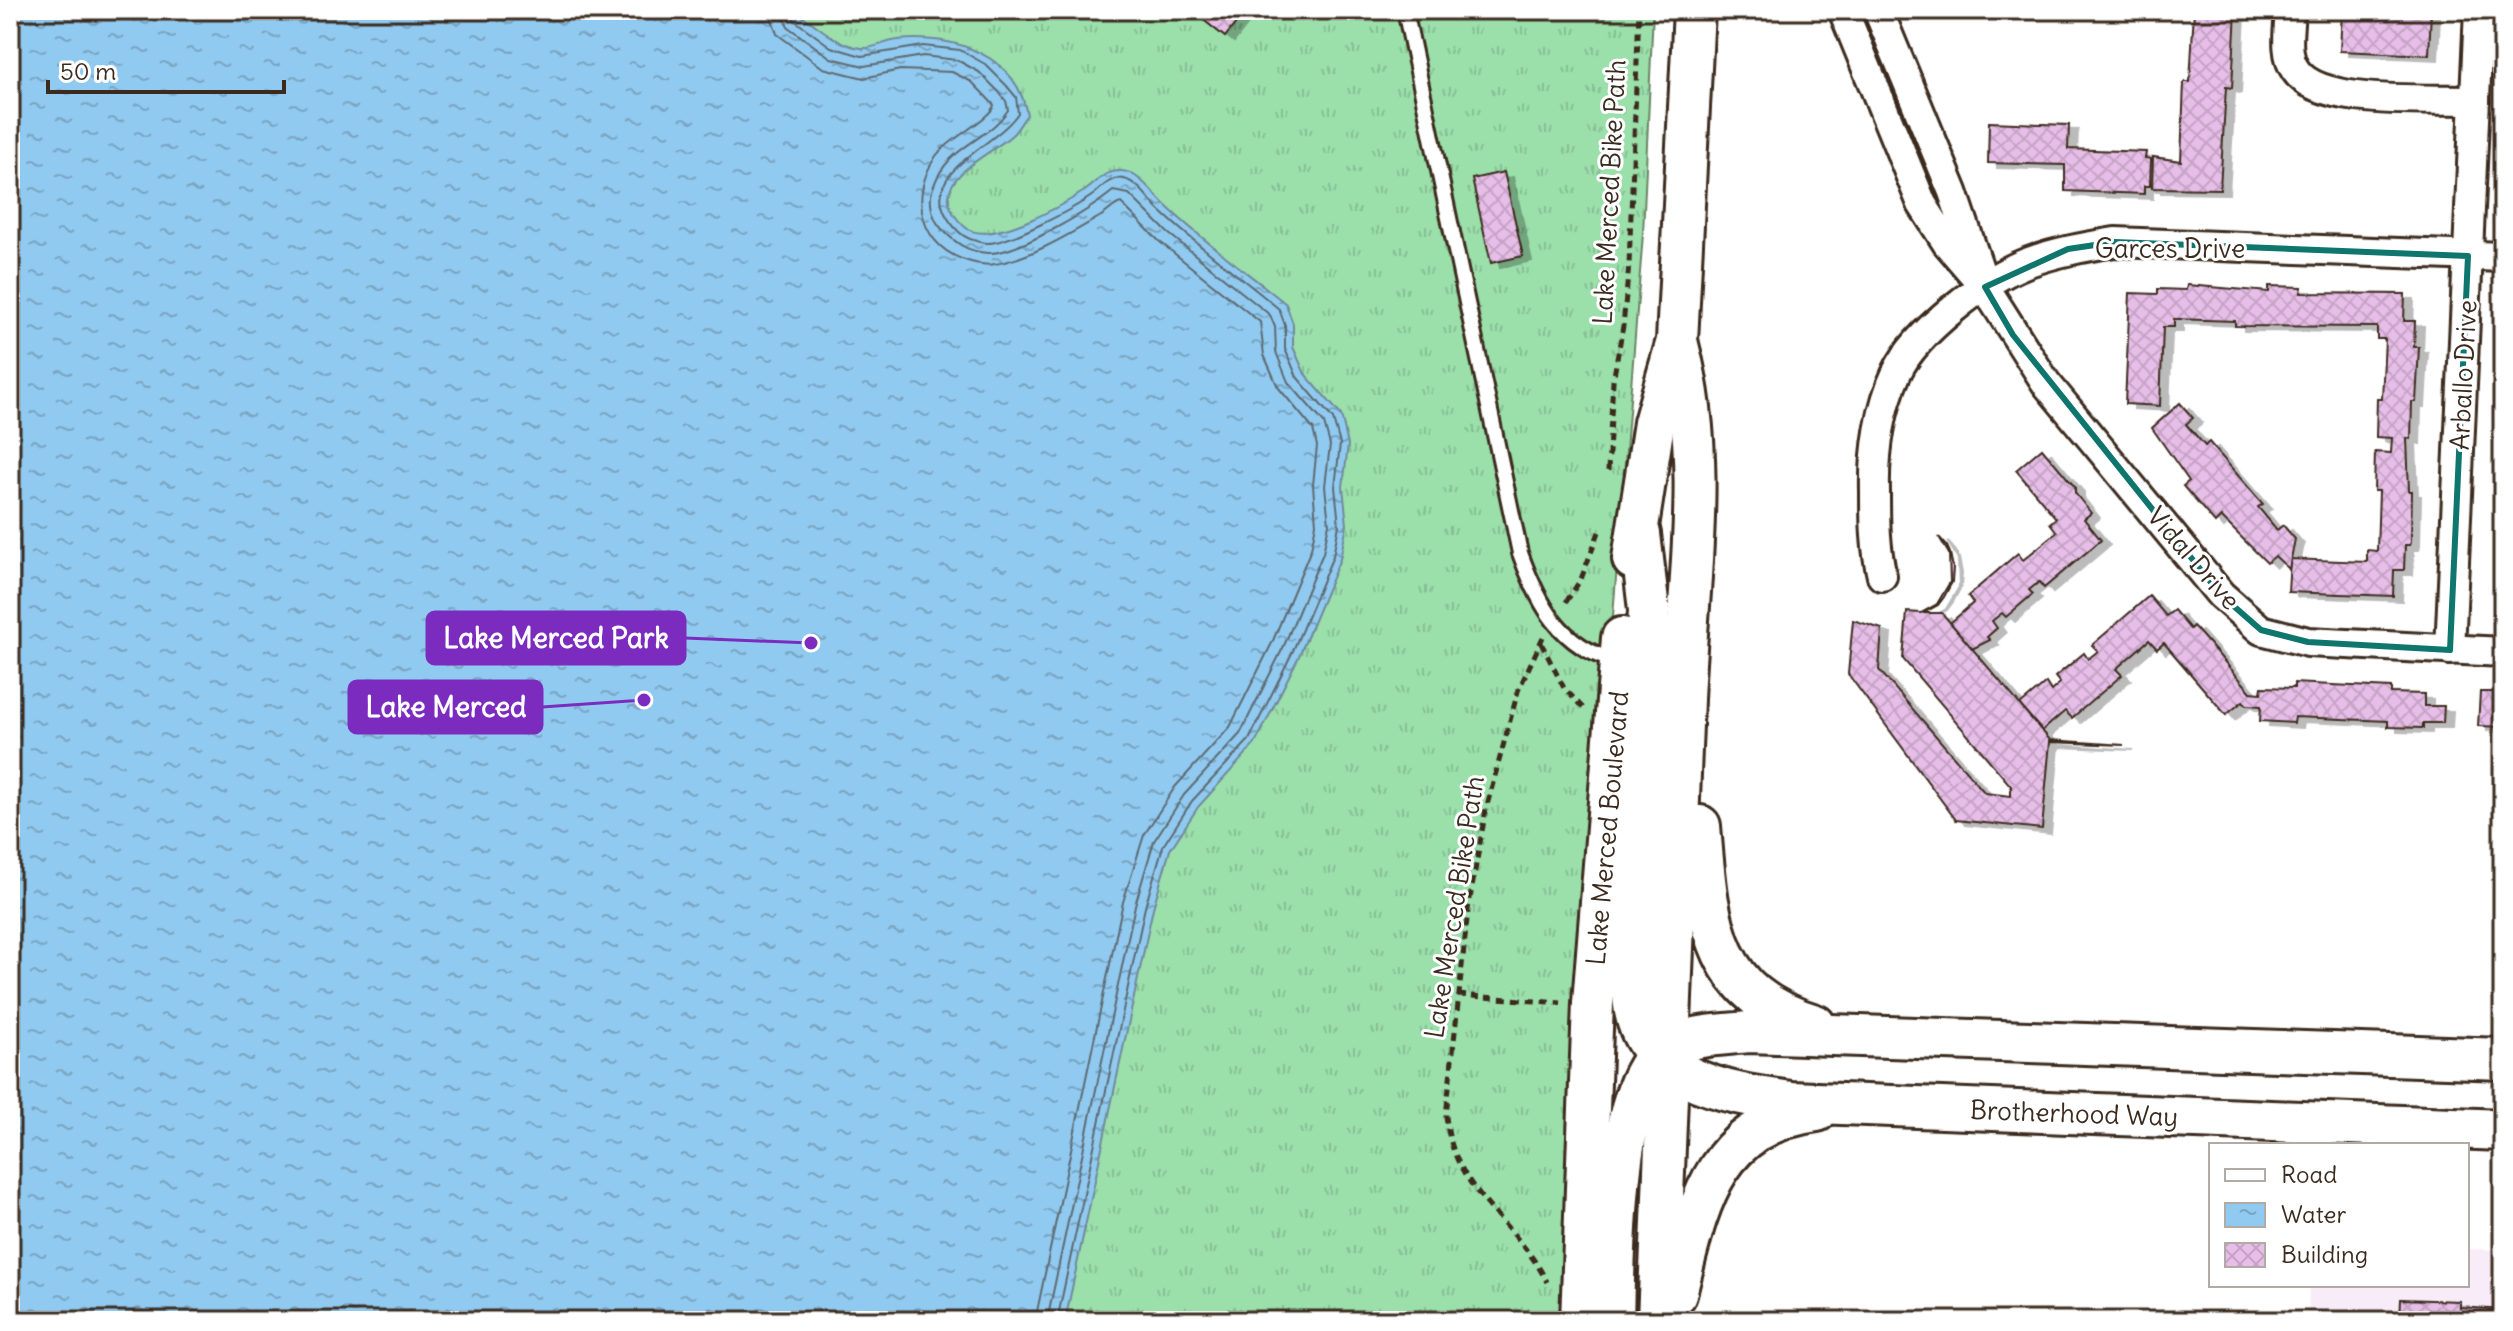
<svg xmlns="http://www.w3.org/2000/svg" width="2513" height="1331" font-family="Delius,sans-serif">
<defs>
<pattern id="grass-tufts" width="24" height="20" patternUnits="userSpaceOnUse" patternTransform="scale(2)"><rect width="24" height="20" fill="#9bdfab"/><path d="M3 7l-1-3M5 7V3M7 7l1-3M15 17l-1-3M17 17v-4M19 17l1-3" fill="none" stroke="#86c093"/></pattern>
<pattern id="water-ripples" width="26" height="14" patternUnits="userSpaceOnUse" patternTransform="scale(2)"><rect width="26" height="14" fill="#91caf0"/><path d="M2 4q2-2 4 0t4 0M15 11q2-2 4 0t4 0" fill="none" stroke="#78a4c2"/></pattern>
<pattern id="building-cross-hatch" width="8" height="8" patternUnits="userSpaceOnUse" patternTransform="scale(2)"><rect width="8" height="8" fill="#e6bee7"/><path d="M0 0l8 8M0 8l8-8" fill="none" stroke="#c6a3c6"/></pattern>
<filter id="shadow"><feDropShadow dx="9" dy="5" stdDeviation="0" flood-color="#0004"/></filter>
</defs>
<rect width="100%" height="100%" fill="#fff"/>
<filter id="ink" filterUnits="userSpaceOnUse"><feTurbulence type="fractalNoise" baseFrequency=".0125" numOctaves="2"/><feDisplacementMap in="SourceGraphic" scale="16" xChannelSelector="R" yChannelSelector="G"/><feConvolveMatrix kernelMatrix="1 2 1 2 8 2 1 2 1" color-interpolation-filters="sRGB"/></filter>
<g filter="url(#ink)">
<path fill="#f8ecf8" d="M 2467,1249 L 2503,1250 L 2503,1321 L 2308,1321 L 2309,1285 L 2467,1285 Z"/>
<path fill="url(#grass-tufts)" stroke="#6b8464" stroke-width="2" d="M 10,10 L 1653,10 L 1643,234 L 1583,998 L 1569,1321 L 10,1321 Z"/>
<path fill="url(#water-ripples)" stroke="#6f8a9c" stroke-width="2" d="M 10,10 L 792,10 C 817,22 833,45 862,48 C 873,49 886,41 898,40 C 952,34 1017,54 1027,115 C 1022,121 1018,129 1013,134 C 988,158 917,183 965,227 C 988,248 1063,205 1086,190 C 1099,181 1104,170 1122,171 C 1138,172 1153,193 1164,204 C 1201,240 1246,271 1286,304 L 1293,324 L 1293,347 L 1305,374 L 1341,415 L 1348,445 L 1343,487 L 1347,525 L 1340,559 L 1299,656 L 1255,744 L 1198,807 L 1170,850 L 1153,908 L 1065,1321 L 10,1321 Z"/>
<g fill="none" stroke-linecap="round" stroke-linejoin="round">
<g stroke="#5d6a72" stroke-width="2">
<path d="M 769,10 L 777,34 L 823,68 L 864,78 L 900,70 L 952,72 L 972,82 L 994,105 C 992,118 947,140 936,156 C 908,197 920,249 971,262 C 979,264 987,266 995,264 C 1031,258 1070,234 1101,216 C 1109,212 1113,205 1121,203 L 1160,242 L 1260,322 L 1264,355 L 1278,387 L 1313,429 L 1317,446 L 1313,485 L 1316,524 L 1311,549 L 1272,643 L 1230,727 L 1175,787 L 1144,835 L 1123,902 L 1035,1321"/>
<path d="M 781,10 L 788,27 L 831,58 L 864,66 L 923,56 L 957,60 L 979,72 L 998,91 L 1006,101 L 1008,110 C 987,142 947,145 933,188 C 928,200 932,218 941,228 C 954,242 967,252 988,253 C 1018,254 1090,210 1113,191 L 1129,194 L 1168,233 L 1270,315 L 1275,327 L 1276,352 L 1288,382 L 1324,423 L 1330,445 L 1325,486 L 1329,524 L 1323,553 L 1283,648 L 1240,734 L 1184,795 L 1154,841 L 1135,905 L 1047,1321"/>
<path d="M 791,10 L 794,20 L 831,47 L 862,56 L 923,46 L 960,50 L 985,64 L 1006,85 L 1016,97 L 1018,113 C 994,150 903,176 959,232 C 966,239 978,242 987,243 C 1008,244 1075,208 1093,195 C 1102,188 1110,176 1124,179 C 1137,182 1148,198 1156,207 C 1194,244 1239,275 1279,309 L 1285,325 L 1285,349 L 1297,377 L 1333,419 L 1340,444 L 1335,487 L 1339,525 L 1333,556 L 1292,653 L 1249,740 L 1192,801 L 1163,846 L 1145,907 L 1057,1321"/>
</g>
</g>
<g fill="url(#building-cross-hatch)" stroke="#3b2a1e" stroke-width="2" filter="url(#shadow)">
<path d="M 1191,10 L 1246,10 L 1225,37 Z"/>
<path d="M 2194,10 L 2236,10 L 2232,88 L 2226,87 L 2220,189 L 2152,188 L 2153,157 L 2181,161 L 2184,82 L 2190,82 Z"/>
<path d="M 2342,10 L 2431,10 L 2429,55 L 2340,51 Z"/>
<path d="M 1989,122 L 2069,125 L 2068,149 L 2146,152 L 2145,158 L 2151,159 L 2150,186 L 2144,186 L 2144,194 L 2065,191 L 2065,165 L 1988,163 Z"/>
<path d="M 1504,172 L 1523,256 L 1491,263 L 1472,179 Z"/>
<path d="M 2187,285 L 2269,292 L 2269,286 L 2302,287 L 2301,293 L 2405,294 L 2404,321 L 2415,321 L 2414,347 L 2419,347 L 2416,402 L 2412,402 L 2411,439 L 2407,438 L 2409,491 L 2412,491 L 2411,541 L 2410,545 L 2405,545 L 2404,570 L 2394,570 L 2393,596 L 2288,592 L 2290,559 L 2367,562 L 2367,550 L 2377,551 L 2379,491 L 2374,491 L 2375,452 L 2391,453 L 2392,438 L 2376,437 L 2377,399 L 2382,399 L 2385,339 L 2377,339 L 2377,327 L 2235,326 L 2235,321 L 2174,319 L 2174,327 L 2163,327 L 2160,406 L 2125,404 L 2130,293 L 2158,294 L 2158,289 L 2186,290 Z"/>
<path d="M 2180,403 L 2193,418 L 2186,424 L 2205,446 L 2209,442 L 2263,504 L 2258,507 L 2277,530 L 2283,525 L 2295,539 L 2289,569 L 2275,556 L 2267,563 L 2221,517 L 2215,523 L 2183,486 L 2189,481 L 2152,428 Z"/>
<path d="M 2042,448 L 2075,487 L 2075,493 L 2091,513 L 2084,519 L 2101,540 L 2044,588 L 2039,582 L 2029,590 L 2033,594 L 2006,617 L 2002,613 L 1992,621 L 1997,628 L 1987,637 L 1990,640 L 1972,649 L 1950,623 L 1973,603 L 1968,596 L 2018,553 L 2023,560 L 2057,532 L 2050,523 L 2056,518 L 2016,470 Z"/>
<path d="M 1939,537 L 1947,546 L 1950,553 L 1953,568 L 1952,582 L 1944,597 L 1938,605 L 1923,613 L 1942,613 L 2050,740 L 2124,745 L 2050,742 L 2042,829 L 1956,820 L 1848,674 L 1853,620 L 1882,629 L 1879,670 L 1985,793 L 2011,796 L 2011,786 L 1903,659 L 1907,612 L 1921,613 L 1937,604 L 1950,582 L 1949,554 Z"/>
<path d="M 2149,596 L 2166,616 L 2174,610 L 2190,629 L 2193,626 L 2196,629 L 2251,692 L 2261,693 L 2262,687 L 2294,688 L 2294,683 L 2391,688 L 2391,693 L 2424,694 L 2424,706 L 2444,706 L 2443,723 L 2423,723 L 2423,728 L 2388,727 L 2388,721 L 2295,717 L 2294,723 L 2260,721 L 2261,706 L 2247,705 L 2243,701 L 2226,715 L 2164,643 L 2157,649 L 2149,640 L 2116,669 L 2122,675 L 2072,718 L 2065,711 L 2042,731 L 2020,705 L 2046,683 L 2051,691 L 2060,683 L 2055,677 L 2084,653 L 2088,659 L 2098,651 L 2092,645 Z"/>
<path d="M 2480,692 L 2503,692 L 2503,727 L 2478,726 Z"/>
<path d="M 2401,1299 L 2460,1301 L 2460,1307 L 2503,1310 L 2503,1321 L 2400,1321 Z"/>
</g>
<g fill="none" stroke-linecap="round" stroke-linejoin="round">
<defs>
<path id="service" d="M 1405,10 L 1520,553 C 1538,603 1560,647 1616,661"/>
<g id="minor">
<path d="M 1843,10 L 1922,204 L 1947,243 L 1985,287 L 2046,383 L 2221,595 L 2261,630 L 2308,642 L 2503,652"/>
<path d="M 1878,10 L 1953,192 L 1981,275"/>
<path d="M 2290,10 C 2289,29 2284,55 2296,71 C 2321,107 2432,98 2475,100"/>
<path d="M 1882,576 C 1875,547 1875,521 1875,491 C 1874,452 1880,408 1897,372 C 1916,332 1985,279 2026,263 C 2056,252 2084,247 2115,242 L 2503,257"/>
<path d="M 2450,650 L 2479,10"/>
</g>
<g id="secondary">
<path d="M 1640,534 L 1649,610 L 1633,995 C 1638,1079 1723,1093 1791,1102 L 2503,1130"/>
<path d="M 1633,559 L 1654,423 L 1677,341 L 1694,10"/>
<path d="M 1700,826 C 1708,920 1710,994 1815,1025"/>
<path d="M 1676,1294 C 1698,1207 1711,1125 1817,1111"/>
<path d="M 1581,1321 L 1593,1003 L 1622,638"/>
<path d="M 1613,1321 C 1615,1263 1612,1083 1665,1050 C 1690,1034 1721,1035 1749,1032 L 2503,1059"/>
<path d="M 1658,1321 C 1666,1114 1675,907 1683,699 C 1688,581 1709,462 1678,345"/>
</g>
</defs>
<use href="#service" stroke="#3b2a1e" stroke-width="20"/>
<use href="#minor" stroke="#3b2a1e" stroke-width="34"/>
<use href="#secondary" stroke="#3b2a1e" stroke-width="46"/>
<g stroke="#3b2a1e" stroke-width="5" stroke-dasharray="8 6" stroke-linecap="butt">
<path d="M 1608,471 L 1613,381 L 1623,326 L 1629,265 L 1639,10"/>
<path d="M 1566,602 L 1581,579 L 1599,532"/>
<path d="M 1543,637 L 1518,691 L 1486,809 L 1468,910 L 1446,1116 C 1453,1193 1515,1219 1547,1282"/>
<path d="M 1541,643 L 1564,688 L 1583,708"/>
<path d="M 1458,995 L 1561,1003"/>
</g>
<use href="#service" stroke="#fff" stroke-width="14"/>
<use href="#minor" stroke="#fff" stroke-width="28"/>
<use href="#secondary" stroke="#fff" stroke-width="40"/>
</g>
</g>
<path fill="none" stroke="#0f766e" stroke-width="6" stroke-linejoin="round" d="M 2115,242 L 2468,256 L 2450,650 L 2308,642 L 2261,630 L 2221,595 L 2013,335 L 1985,287 L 2068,249 Z"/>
<g text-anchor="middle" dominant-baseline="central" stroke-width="6" stroke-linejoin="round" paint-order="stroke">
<g font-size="26" fill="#3b2a1e" stroke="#fff">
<text transform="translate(1609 192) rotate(-87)">Lake Merced Bike Path</text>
<text x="2170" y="248">Garces Drive</text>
<text transform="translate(2463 375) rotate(-87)">Arballo Drive</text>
<text transform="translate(2194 558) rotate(49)">Vidal Drive</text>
<text transform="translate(1607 828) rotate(-85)">Lake Merced Boulevard</text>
<text transform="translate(1454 907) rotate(-81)">Lake Merced Bike Path</text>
<text transform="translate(2074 1113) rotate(2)">Brotherhood Way</text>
</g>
</g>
<path fill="none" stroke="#7b2cbf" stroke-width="3" d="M811 643L685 638M644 700L542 707"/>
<g fill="#7b2cbf" stroke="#fff" stroke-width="3">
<circle cx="811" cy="643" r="8"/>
<circle cx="644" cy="700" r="8"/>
</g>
<g fill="#7b2cbf" stroke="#7b2cbf" stroke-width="3">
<rect x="427" y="612" width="258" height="52" rx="8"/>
<rect x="349" y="681" width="193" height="52" rx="8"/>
</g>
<g font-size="28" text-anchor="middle" font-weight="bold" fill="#fff">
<text x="556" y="648">Lake Merced Park</text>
<text x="446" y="717">Lake Merced</text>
</g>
<rect width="2513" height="1331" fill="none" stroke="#fff" stroke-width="40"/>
<rect x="20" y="20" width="2473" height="1291" fill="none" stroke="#3b2a1e" stroke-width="3" filter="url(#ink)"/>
<rect x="2209" y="1143" width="260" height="144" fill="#ffffff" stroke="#b1aaa5" stroke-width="2"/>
<rect x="2225" y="1169" width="40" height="12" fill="#ffffff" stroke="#b1aaa5" stroke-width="2"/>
<text x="2281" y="1183" font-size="24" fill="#3b2a1e">Road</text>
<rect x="2225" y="1203" width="40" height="24" fill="url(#water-ripples)" stroke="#b1aaa5" stroke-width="2"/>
<text x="2281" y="1223" font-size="24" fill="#3b2a1e">Water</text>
<rect x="2225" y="1243" width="40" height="24" fill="url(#building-cross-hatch)" stroke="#b1aaa5" stroke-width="2"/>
<text x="2281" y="1263" font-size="24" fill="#3b2a1e">Building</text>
<path d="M48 80v12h236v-12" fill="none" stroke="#3b2a1e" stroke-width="4"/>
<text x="60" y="80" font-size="24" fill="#3b2a1e" stroke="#ffffff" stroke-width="6" paint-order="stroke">50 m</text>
</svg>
